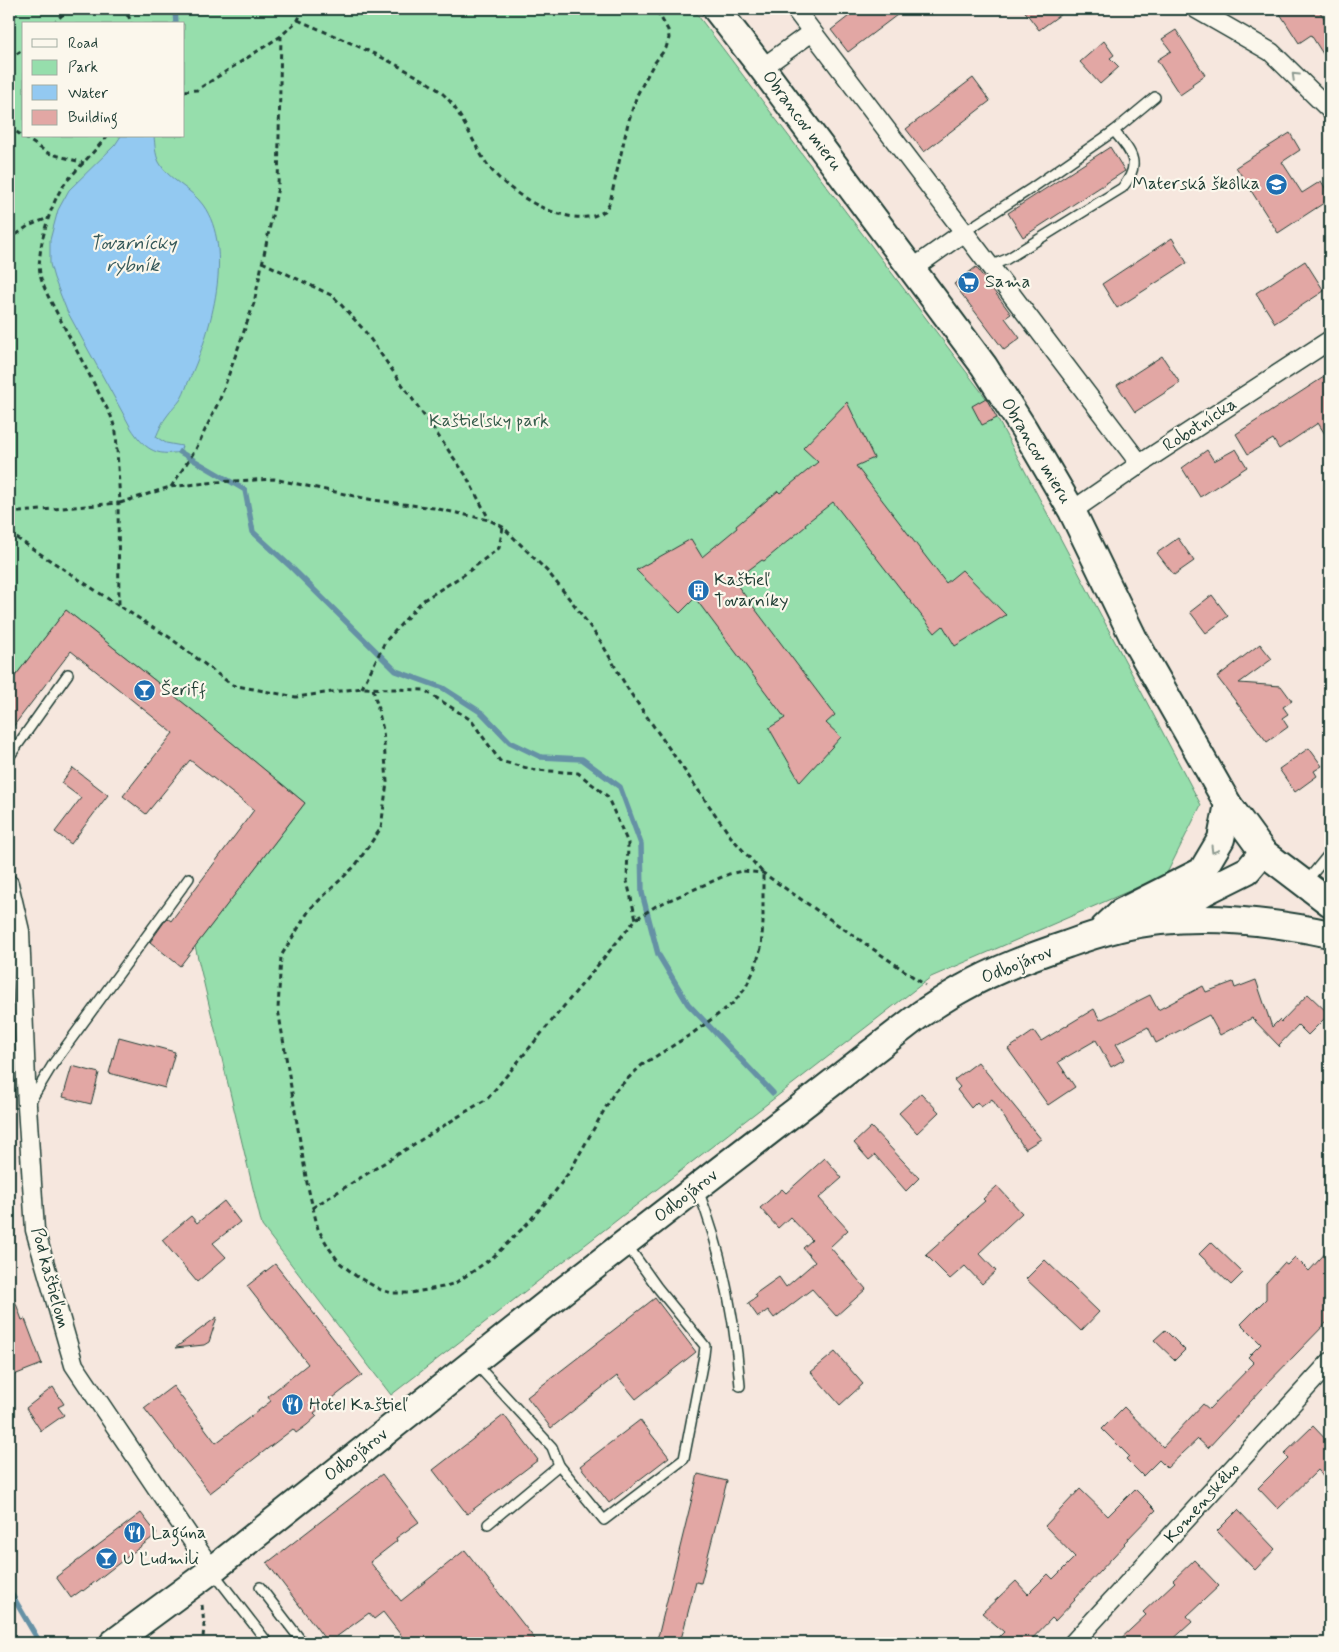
<svg xmlns="http://www.w3.org/2000/svg" width="1339" height="1652" font-family="Mynerve,sans-serif">
<rect width="100%" height="100%" fill="#f6e7de"/>
<filter id="ink" filterUnits="userSpaceOnUse"><feTurbulence type="fractalNoise" baseFrequency=".02" numOctaves="2"/><feDisplacementMap in="SourceGraphic" scale="10" xChannelSelector="R" yChannelSelector="G"/><feConvolveMatrix kernelMatrix="1 2 1 2 8 2 1 2 1" color-interpolation-filters="sRGB"/></filter>
<g filter="url(#ink)">
<path fill="#96deac" stroke="#5a8e70" fill-rule="evenodd" d="M 14,9 L 693,9 L 986,398 L 997,418 L 1201,805 L 1166,875 L 931,977 L 391,1395 L 262,1226 L 195,946 L 305,803 L 191,709 L 66,610 L 9,684 L 9,13 ZM 24,24 L 184,24 L 184,136 L 24,136 Z"/>
<path fill="#93c9f1" stroke="#6591a5" d="M 121,136 L 154,136 C 155,145 155,154 159,162 C 168,180 191,188 203,205 C 235,250 211,331 190,378 C 187,384 185,392 181,399 C 177,405 171,410 167,416 C 162,422 159,430 156,437 L 166,443 L 182,446 L 180,452 C 155,457 144,448 131,428 L 67,311 L 54,278 L 50,264 L 50,240 L 58,210 L 69,190 L 115,145 Z"/>
<g fill="none" stroke-linecap="round" stroke-linejoin="round">
<g stroke="#6591a5" stroke-width="5.5">
<path d="M 175,9 L 176,24"/>
<path d="M 180,452 L 245,490 L 253,532 L 291,567 L 396,671 L 443,688 L 482,713 L 510,742 L 541,757 L 582,759 L 620,787 L 641,844 L 642,893 L 658,954 L 688,1004 L 773,1093"/>
<path d="M 9,1590 L 40,1643"/>
</g>
</g>
<g fill="#e2a7a4" stroke="#1f3d34">
<path d="M 858,9 L 905,9 L 848,52 L 831,30 Z"/>
<path d="M 1023,9 L 1068,9 L 1039,30 Z"/>
<path d="M 1277,9 L 1318,9 L 1330,27 L 1330,65 L 1311,35 L 1299,43 Z"/>
<path d="M 1176,30 L 1205,75 L 1192,84 L 1193,86 L 1180,95 L 1157,60 L 1171,51 L 1162,39 Z"/>
<path d="M 1104,41 L 1114,55 L 1110,58 L 1119,67 L 1100,84 L 1080,62 Z"/>
<path d="M 973,78 L 990,101 L 924,152 L 906,129 Z"/>
<path d="M 1290,133 L 1300,150 L 1282,162 L 1302,193 L 1321,181 L 1330,196 L 1330,199 L 1278,233 L 1236,167 Z"/>
<path d="M 1110,147 L 1125,171 L 1023,237 L 1008,213 Z"/>
<path d="M 1172,238 L 1187,263 L 1117,308 L 1102,284 Z"/>
<path d="M 1305,261 L 1324,291 L 1275,323 L 1256,293 Z"/>
<path d="M 976,267 L 1011,314 L 1005,318 L 1020,338 L 1004,350 L 954,284 Z"/>
<path d="M 1162,356 L 1180,383 L 1135,412 L 1117,385 Z"/>
<path d="M 1330,373 L 1330,442 L 1318,423 L 1279,449 L 1273,439 L 1248,454 L 1236,434 Z"/>
<path d="M 986,398 L 997,418 L 982,425 L 972,406 Z"/>
<path d="M 847,402 L 874,458 L 856,466 L 946,583 L 962,570 L 1006,615 L 955,646 L 943,626 L 935,633 L 833,502 L 805,524 L 806,526 L 764,561 L 762,560 L 734,581 L 835,715 L 826,723 L 841,737 L 800,782 L 769,728 L 785,718 L 695,598 L 680,613 L 636,570 L 691,539 L 702,557 L 737,528 L 736,526 L 778,491 L 780,493 L 818,462 L 803,448 Z"/>
<path d="M 1236,449 L 1247,467 L 1200,497 L 1182,468 L 1207,450 L 1214,461 Z"/>
<path d="M 1178,538 L 1194,561 L 1174,575 L 1157,553 Z"/>
<path d="M 1212,595 L 1228,616 L 1206,633 L 1190,612 Z"/>
<path d="M 66,610 L 191,709 L 305,803 L 180,966 L 150,942 L 167,918 L 171,921 L 254,810 L 190,760 L 146,814 L 123,796 L 173,733 L 71,651 L 9,732 L 9,684 Z"/>
<path d="M 1260,644 L 1272,659 L 1239,683 L 1281,686 L 1292,701 L 1283,707 L 1288,714 L 1282,718 L 1288,727 L 1267,742 L 1217,677 Z"/>
<path d="M 1309,748 L 1322,766 L 1314,771 L 1317,776 L 1295,792 L 1279,769 Z"/>
<path d="M 73,768 L 108,795 L 71,844 L 55,832 L 81,798 L 61,783 Z"/>
<path d="M 1256,980 L 1272,1027 L 1279,1020 L 1281,1022 L 1308,994 L 1329,1014 L 1308,1035 L 1298,1025 L 1279,1045 L 1280,1047 L 1252,1018 L 1220,1035 L 1209,1015 L 1156,1043 L 1148,1027 L 1116,1044 L 1125,1059 L 1111,1067 L 1096,1040 L 1058,1062 L 1075,1087 L 1048,1105 L 1008,1049 L 1034,1031 L 1041,1041 L 1094,1009 L 1100,1020 L 1150,995 L 1158,1010 L 1203,986 L 1206,992 L 1233,982 L 1235,988 Z"/>
<path d="M 119,1037 L 175,1052 L 165,1088 L 109,1073 Z"/>
<path d="M 978,1062 L 1041,1139 L 1025,1149 L 992,1099 L 981,1107 L 977,1102 L 971,1108 L 957,1090 L 960,1087 L 954,1080 Z"/>
<path d="M 72,1066 L 99,1073 L 91,1104 L 63,1097 Z"/>
<path d="M 921,1093 L 939,1112 L 917,1133 L 899,1113 Z"/>
<path d="M 871,1127 L 919,1178 L 906,1191 L 875,1155 L 869,1160 L 854,1143 Z"/>
<path d="M 825,1158 L 842,1178 L 819,1198 L 848,1230 L 830,1247 L 866,1289 L 836,1316 L 812,1289 L 774,1318 L 768,1310 L 758,1317 L 748,1303 L 757,1297 L 755,1294 L 779,1277 L 786,1287 L 815,1262 L 803,1248 L 812,1240 L 790,1217 L 778,1228 L 760,1208 L 782,1189 L 786,1193 Z"/>
<path d="M 997,1186 L 1022,1213 L 979,1253 L 996,1271 L 982,1284 L 965,1266 L 950,1279 L 926,1255 L 969,1217 L 968,1216 L 985,1201 L 983,1199 Z"/>
<path d="M 224,1201 L 240,1222 L 213,1243 L 226,1257 L 197,1282 L 162,1240 L 191,1216 L 197,1223 Z"/>
<path d="M 1211,1242 L 1243,1273 L 1231,1285 L 1199,1254 Z"/>
<path d="M 1330,1248 L 1330,1319 L 1262,1389 L 1208,1448 L 1198,1439 L 1167,1468 L 1159,1460 L 1143,1476 L 1126,1459 L 1129,1456 L 1102,1429 L 1124,1407 L 1163,1447 L 1203,1404 L 1209,1409 L 1254,1363 L 1248,1357 L 1261,1344 L 1241,1324 L 1266,1299 L 1266,1283 L 1284,1263 L 1287,1265 L 1295,1257 L 1309,1271 Z"/>
<path d="M 1045,1260 L 1099,1312 L 1081,1331 L 1026,1279 Z"/>
<path d="M 275,1264 L 362,1375 L 314,1413 L 317,1416 L 307,1425 L 296,1433 L 293,1429 L 210,1493 L 144,1408 L 173,1386 L 216,1443 L 271,1401 L 268,1396 L 308,1364 L 247,1286 Z"/>
<path d="M 11,1290 L 22,1320 L 25,1319 L 42,1364 L 9,1377 L 9,1291 Z"/>
<path d="M 655,1298 L 696,1352 L 636,1399 L 617,1376 L 551,1428 L 527,1397 Z"/>
<path d="M 217,1317 L 209,1342 L 204,1345 L 175,1348 Z"/>
<path d="M 1165,1330 L 1185,1350 L 1175,1360 L 1154,1340 Z"/>
<path d="M 835,1352 L 863,1384 L 840,1405 L 811,1372 Z"/>
<path d="M 53,1387 L 64,1404 L 58,1407 L 64,1415 L 41,1431 L 26,1408 Z"/>
<path d="M 504,1415 L 538,1460 L 467,1514 L 433,1470 Z"/>
<path d="M 640,1420 L 669,1457 L 609,1503 L 580,1466 Z"/>
<path d="M 1313,1426 L 1330,1444 L 1330,1483 L 1318,1470 L 1278,1509 L 1258,1488 L 1288,1458 L 1284,1454 Z"/>
<path d="M 382,1474 L 419,1522 L 396,1538 L 397,1541 L 370,1562 L 401,1601 L 465,1550 L 538,1643 L 407,1643 L 383,1612 L 374,1619 L 369,1613 L 328,1643 L 267,1563 Z"/>
<path d="M 698,1474 L 727,1481 L 701,1583 L 696,1582 L 680,1643 L 655,1643 L 659,1633 Z"/>
<path d="M 1080,1489 L 1108,1516 L 1135,1489 L 1156,1510 L 1124,1543 L 1125,1544 L 1074,1599 L 1075,1600 L 1055,1621 L 1052,1618 L 1028,1643 L 993,1643 L 1004,1632 L 982,1613 L 1016,1581 L 1028,1594 L 1048,1574 L 1053,1579 L 1075,1557 L 1045,1526 Z"/>
<path d="M 1238,1510 L 1275,1549 L 1255,1570 L 1217,1531 Z"/>
<path d="M 141,1513 L 157,1534 L 83,1591 L 82,1590 L 71,1598 L 56,1577 Z"/>
<path d="M 1194,1560 L 1219,1586 L 1187,1616 L 1192,1622 L 1169,1643 L 1116,1643 L 1146,1615 L 1143,1612 L 1175,1582 L 1173,1580 Z"/>
</g>
<g fill="none" stroke-linecap="round" stroke-linejoin="round">
<defs>
<g id="lane">
<path d="M 964,232 L 1032,188 L 1114,131"/>
<path d="M 990,266 L 1007,259 L 1122,188 C 1143,163 1131,152 1114,131 L 1155,97"/>
<path d="M 9,757 L 68,674"/>
<path d="M 1306,882 L 1328,855 L 1330,857"/>
<path d="M 30,1102 L 53,1064 L 189,878"/>
<path d="M 698,1190 C 723,1254 735,1318 740,1386"/>
<path d="M 475,1363 L 552,1447 L 559,1465 L 604,1520 L 684,1459 L 704,1355 L 705,1346 L 657,1287 L 627,1245"/>
<path d="M 488,1524 L 559,1465"/>
<path d="M 213,1572 L 268,1643"/>
<path d="M 260,1587 L 303,1643"/>
</g>
<g id="street">
<path d="M 795,9 L 1140,464"/>
<path d="M 1196,9 L 1271,52 L 1330,110"/>
<path d="M 762,68 L 812,32"/>
<path d="M 912,269 L 964,232"/>
<path d="M 1072,511 L 1140,464 L 1330,340"/>
<path d="M 9,884 L 20,931 L 27,1106 L 35,1230 L 74,1365 L 212,1570"/>
<path d="M 1073,1643 L 1330,1362"/>
</g>
<g id="secondary">
<path d="M 716,9 L 762,68 L 984,366 L 1024,429 L 1072,511 L 1134,639 L 1228,804 L 1263,852 L 1330,903"/>
<path d="M 1160,920 L 1206,891 L 1248,870 L 1263,852"/>
<path d="M 1104,928 L 1121,912 L 1202,871 L 1221,839 L 1228,804"/>
<path d="M 113,1643 L 212,1570 L 563,1291 L 921,1014 C 935,1005 948,996 963,988 C 996,969 1032,956 1068,944 C 1098,933 1129,924 1160,921 C 1217,915 1274,922 1330,934"/>
</g>
</defs>
<use href="#lane" stroke="#1f3d34" stroke-width="12"/>
<use href="#street" stroke="#1f3d34" stroke-width="21"/>
<use href="#secondary" stroke="#1f3d34" stroke-width="30"/>
<g stroke="#1f3d34" stroke-width="3" stroke-dasharray="5 4" stroke-linecap="butt">
<path d="M 120,9 L 129,17 L 131,24"/>
<path d="M 298,20 C 336,37 375,52 411,73 C 422,79 433,85 443,94 C 459,108 472,141 485,161 C 502,189 553,221 587,217 C 593,217 599,214 605,211 L 610,202 L 628,123 L 637,95 L 653,65 L 666,48 L 669,38 L 668,30 L 656,9"/>
<path d="M 53,24 L 68,9"/>
<path d="M 9,59 L 24,49"/>
<path d="M 184,91 L 197,90 L 281,36 L 298,20 L 303,9"/>
<path d="M 9,127 L 48,153 L 84,163"/>
<path d="M 107,136 C 94,152 79,167 66,182 C 51,200 36,251 40,274 C 41,281 45,289 48,296 L 111,416 L 116,432 L 120,503 L 118,503 L 119,606 L 169,637 L 232,685 L 296,697 L 362,688 L 424,690 L 471,720 L 500,761 L 535,770 L 578,773 L 607,796 L 628,843 L 627,881 L 636,919"/>
<path d="M 9,240 L 28,226 L 48,218"/>
<path d="M 262,262 L 333,296 L 364,330 L 465,474 L 489,519"/>
<path d="M 171,487 L 196,449 L 220,399 L 254,303 L 278,187 L 281,36"/>
<path d="M 120,503 L 170,487 L 216,482 L 274,479 L 373,500 L 434,508 L 489,520 L 503,527 L 548,572 L 576,607 L 601,642 L 629,691 L 731,837 L 763,873 L 763,923 L 761,948 L 755,968 L 745,989 L 732,1004 L 693,1033 L 642,1065 L 615,1091 L 570,1171 L 554,1193 L 524,1227 L 493,1257 L 475,1270 L 455,1283 L 443,1287 L 410,1293 L 392,1293 L 381,1290 L 356,1276 L 339,1262 L 329,1248 L 318,1229 L 307,1183 L 278,1009 L 281,956 L 310,909 L 355,866 L 381,828 L 387,782 L 383,730 L 373,688"/>
<path d="M 9,513 L 118,503"/>
<path d="M 9,533 L 119,606"/>
<path d="M 362,688 L 385,642 L 422,601 L 465,574 L 499,548 L 503,527"/>
<path d="M 312,1208 L 488,1098 L 636,919 L 656,906 L 729,874 L 742,871 L 763,873 L 925,985"/>
<path d="M 202,1605 L 204,1625 L 203,1638"/>
</g>
<use href="#lane" stroke="#fbf7ec" stroke-width="9"/>
<use href="#street" stroke="#fbf7ec" stroke-width="18"/>
<use href="#secondary" stroke="#fbf7ec" stroke-width="26"/>
</g>
<defs><path id="oneway-chevron" d="M-2-3.5L2.5 0L-2 3.5" fill="none" stroke-width="1.6" stroke-linecap="round" stroke-linejoin="round" transform="scale(1.25)"/></defs>
<g stroke="#8d9a90">
<use href="#oneway-chevron" transform="translate(1295 76) rotate(-136)"/>
<use href="#oneway-chevron" transform="translate(1214 850) rotate(121)"/>
</g>
</g>
<defs>
<symbol id="school-disc" viewBox="-11 -11 22 22"><circle r="9.5" fill="#1f6fb2" stroke="#fbf7ec"/><path d="M0-5L7-2L0 1L-7-2ZM-4 1L0 2.5L4 1V4Q0 6-4 4Z" fill="#fff"/></symbol>
<symbol id="supermarket-disc" viewBox="-11 -11 22 22"><circle r="9.5" fill="#1f6fb2" stroke="#fbf7ec"/><path d="M-6-5.5h2.5l.6 2H6L4.5 2H-2.5L-4.4-4H-6ZM-1.5 3.2a1.3 1.3 0 1 0 .1 0ZM3 3.2a1.3 1.3 0 1 0 .1 0Z" fill="#fff"/></symbol>
<symbol id="building-disc" viewBox="-11 -11 22 22"><circle r="9.5" fill="#1f6fb2" stroke="#fbf7ec"/><path d="M-4-6H4V6H1V3H-1V6H-4ZM-2.5-4.3h1.7v1.8h-1.7ZM.8-4.3h1.7v1.8H.8ZM-2.5-1h1.7V.8h-1.7ZM.8-1h1.7V.8H.8Z" fill="#fff"/></symbol>
<symbol id="bar-disc" viewBox="-11 -11 22 22"><circle r="9.5" fill="#1f6fb2" stroke="#fbf7ec"/><path d="M-6-5H6L.8 .8V4.5H3.5V6h-7V4.5H-.8V.8Z" fill="#fff"/></symbol>
<symbol id="restaurant-disc" viewBox="-11 -11 22 22"><circle r="9.5" fill="#1f6fb2" stroke="#fbf7ec"/><path d="M-5-6h1v4h1v-4h1v4h1v-4h1v5L-1.5 .5V6h-2V.5L-5-1ZM5-6V6H3V1.5H1.5Q1.5-4 5-6Z" fill="#fff"/></symbol>
</defs>
<g fill-rule="evenodd">
<use href="#school-disc" x="1264" y="172" width="25" height="25"/>
<use href="#supermarket-disc" x="956" y="270" width="25" height="25"/>
<use href="#building-disc" x="686" y="578" width="25" height="25"/>
<use href="#bar-disc" x="132" y="678" width="25" height="25"/>
<use href="#restaurant-disc" x="280" y="1392" width="25" height="25"/>
<use href="#restaurant-disc" x="122" y="1520" width="25" height="25"/>
<use href="#bar-disc" x="94" y="1546" width="25" height="25"/>
</g>
<g text-anchor="middle" dominant-baseline="central" stroke-width="4.5" stroke-linejoin="round" paint-order="stroke">
<g font-size="18" fill="#1f3d34" stroke="#fbf7ec">
<text transform="translate(802 121) rotate(53)">Obrancov mieru</text>
<text transform="translate(1200 425) rotate(-33)">Robotnícka</text>
<text transform="translate(1036 451) rotate(59)">Obrancov mieru</text>
<text transform="translate(1017 965) rotate(-22)">Odbojárov</text>
<text transform="translate(686 1196) rotate(-38)">Odbojárov</text>
<text transform="translate(50 1278) rotate(75)">Pod kaštieľom</text>
<text transform="translate(356 1455) rotate(-38)">Odbojárov</text>
<text transform="translate(1202 1503) rotate(-48)">Komenského</text>
</g>
<g font-size="18" fill="#1f3d34" stroke="#fbf7ec" text-anchor="start">
<text x="1260" y="184" text-anchor="end">Materská škôlka</text>
<text x="985" y="282">Sama</text>
<text x="714" y="580">Kaštieľ<tspan x="714" dy="21">Tovarníky</tspan></text>
<text x="161" y="690">Šeriff</text>
<text x="309" y="1405">Hotel Kaštieľ</text>
<text x="151" y="1533">Lagúna</text>
<text x="123" y="1559">U Ľudmili</text>
</g>
<g font-size="18" fill="#375d4c" stroke="#fbf7ec">
<text x="489" y="421">Kaštieľsky park</text>
</g>
<g font-size="19" font-style="italic" fill="#36595a" stroke="#fbf7ec">
<text x="133" y="243">Tovarnícky<tspan x="133" dy="22">rybník</tspan></text>
</g>
</g>
<rect width="1339" height="1652" fill="none" stroke="#fbf7ec" stroke-width="30"/>
<rect x="15" y="15" width="1309" height="1622" fill="none" stroke="#1f3d34" stroke-width="2" filter="url(#ink)"/>
<rect x="22" y="22" width="162" height="115" fill="#fbf7ec" stroke="#a3ada2"/>
<rect x="32" y="39" width="25" height="8" fill="#fbf7ec" stroke="#a3ada2"/>
<text x="68" y="48" font-size="15" fill="#1f3d34">Road</text>
<rect x="32" y="60" width="25" height="15" fill="#96deac" stroke="#a3ada2"/>
<text x="68" y="72" font-size="15" fill="#1f3d34">Park</text>
<rect x="32" y="85" width="25" height="15" fill="#93c9f1" stroke="#a3ada2"/>
<text x="68" y="98" font-size="15" fill="#1f3d34">Water</text>
<rect x="32" y="110" width="25" height="15" fill="#e2a7a4" stroke="#a3ada2"/>
<text x="68" y="122" font-size="15" fill="#1f3d34">Building</text>
</svg>
